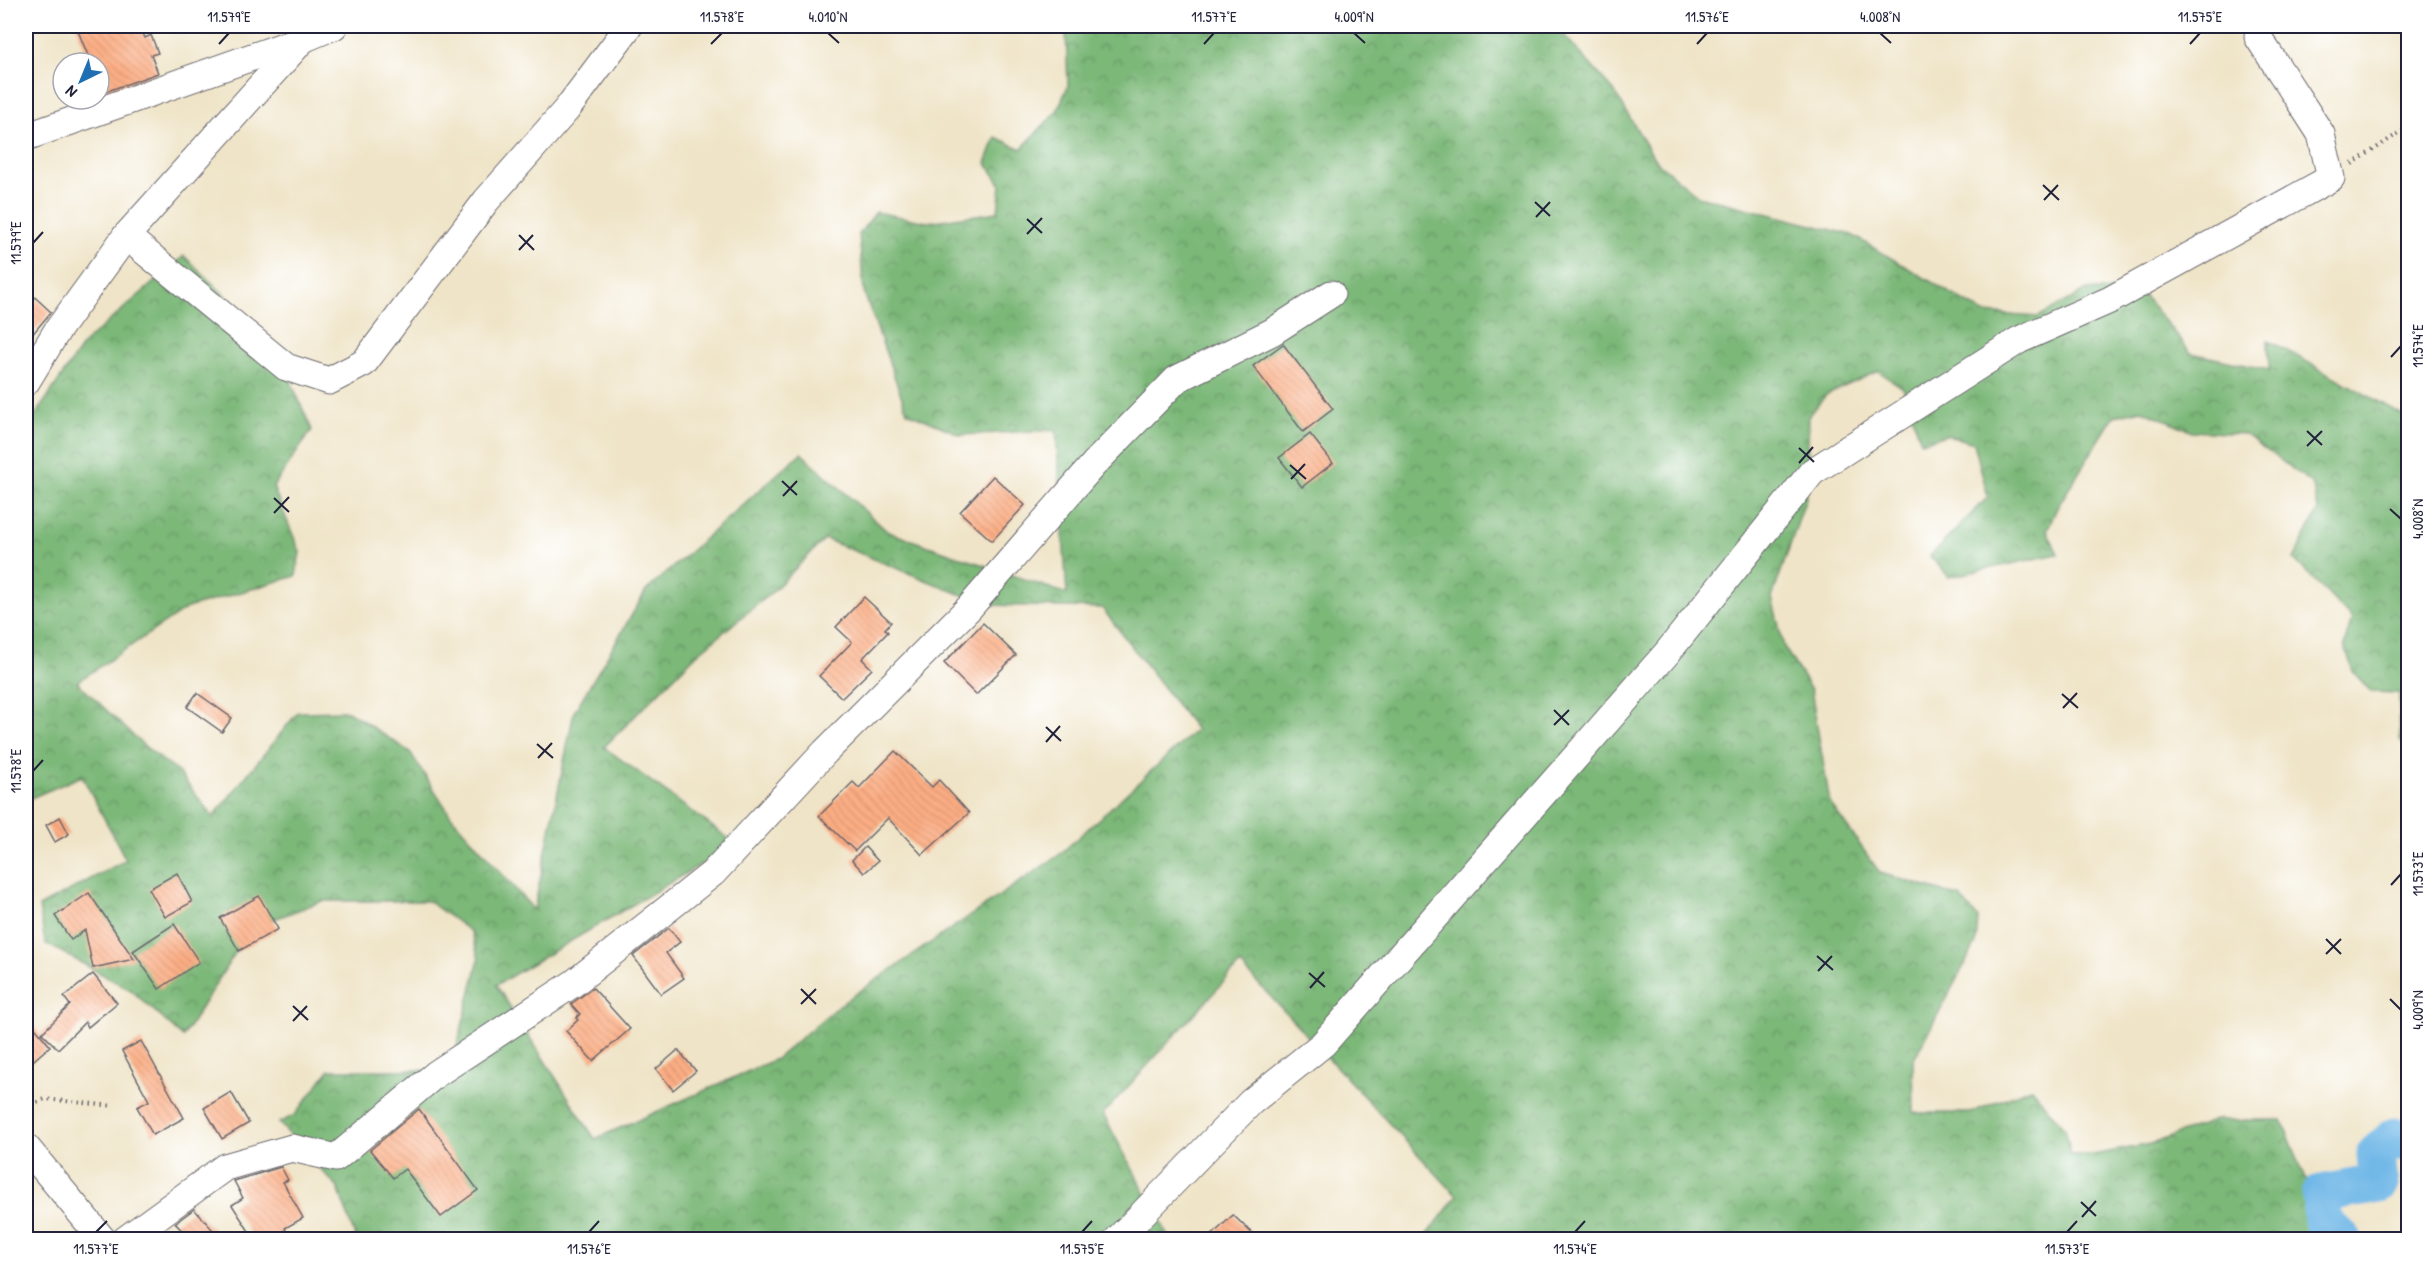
<svg xmlns="http://www.w3.org/2000/svg" width="2434" height="1265" font-family="'Patrick Hand',sans-serif">
<defs>
<pattern id="forest-crowns" width="20" height="18" patternUnits="userSpaceOnUse" patternTransform="scale(1.5)"><rect width="20" height="18" fill="#7cb878"/><path d="M2 6a3 3 0 1 1 6 0M12 15a3 3 0 1 1 6 0" fill="none" stroke="#659564"/></pattern>
<pattern id="building-back-hatch" width="6" height="6" patternUnits="userSpaceOnUse" patternTransform="scale(1.5)"><rect width="6" height="6" fill="#fcad83"/><path d="M-1 5l2 2M0 0l6 6M5-1l2 2" fill="none" stroke="#d89572"/></pattern>
</defs>
<rect width="100%" height="100%" fill="#fff"/>
<filter id="ink" filterUnits="userSpaceOnUse"><feTurbulence type="fractalNoise" baseFrequency=".0167" numOctaves="2"/><feDisplacementMap in="SourceGraphic" scale="12" xChannelSelector="R" yChannelSelector="G"/><feConvolveMatrix kernelMatrix="1 2 1 2 8 2 1 2 1" color-interpolation-filters="sRGB"/></filter>
<filter id="wash" filterUnits="userSpaceOnUse"><feTurbulence type="fractalNoise" baseFrequency=".008" numOctaves="4" result="noise"/><feDisplacementMap in="SourceGraphic" scale="24" xChannelSelector="R" yChannelSelector="G"/><feGaussianBlur stdDeviation="1.35" result="paint"/><feColorMatrix in="noise" values="0 0 0 0 0 0 0 0 0 0 0 0 0 0 0 0 0 1.4 0 .05"/><feComposite in="paint" operator="in"/></filter>
<g filter="url(#wash)">
<rect width="100%" height="100%" fill="#efe4c7"/>
<path fill="url(#forest-crowns)" stroke="#4f6d5a" stroke-width="1.5" fill-rule="evenodd" d="M 1070,26 L 1448,26 L 1457,34 L 1472,26 L 1556,26 L 1614,91 L 1655,160 L 1698,196 L 1852,235 L 1984,313 L 2038,317 L 2087,290 L 2140,291 L 2191,353 L 2269,370 L 2268,340 L 2408,418 L 2408,752 L 2400,740 L 2399,693 L 2371,692 L 2353,671 L 2344,645 L 2352,619 L 2294,559 L 2318,510 L 2312,483 L 2244,434 L 2192,431 L 2142,410 L 2114,416 L 2058,506 L 2047,530 L 2058,554 L 1949,577 L 1930,556 L 1988,497 L 1974,443 L 1947,435 L 1921,442 L 1903,388 L 1878,371 L 1826,395 L 1809,415 L 1806,498 L 1772,598 L 1784,647 L 1811,690 L 1830,803 L 1880,873 L 1960,897 L 1978,918 L 1976,943 L 1913,1061 L 1914,1113 L 1970,1113 L 2031,1088 L 2065,1129 L 2071,1155 L 2093,1155 L 2151,1144 L 2215,1120 L 2282,1120 L 2323,1221 L 2343,1239 L 1424,1239 L 1457,1196 L 1240,964 L 1103,1114 L 1170,1239 L 356,1239 L 338,1188 L 279,1123 L 295,1115 L 329,1070 L 451,1070 L 479,959 L 471,932 L 428,901 L 322,901 L 253,927 L 235,953 L 183,1037 L 131,990 L 45,943 L 39,907 L 126,860 L 82,776 L 26,800 L 26,429 L 84,343 L 184,256 L 274,343 L 312,430 L 273,487 L 300,552 L 296,576 L 187,608 L 77,682 L 142,744 L 179,773 L 213,817 L 298,712 L 348,711 L 410,752 L 451,816 L 534,910 L 574,712 L 646,591 L 801,453 L 888,532 L 1067,594 L 1056,430 L 961,435 L 907,412 L 864,292 L 859,234 L 876,212 L 927,222 L 998,212 L 1001,185 L 986,163 L 996,137 L 1021,149 L 1057,111 L 1068,86 L 1066,30 ZM 825,539 L 987,605 L 1102,608 L 1196,730 L 1059,855 L 838,1006 L 776,1059 L 595,1139 L 496,985 L 736,844 L 604,747 L 697,654 L 771,593 Z"/>
<g fill="none" stroke-linecap="round" stroke-linejoin="round">
<path stroke="#70b7e7" stroke-width="39" d="M 2343,1240 L 2323,1221 L 2321,1194 L 2379,1184 L 2376,1154 L 2395,1137 L 2408,1143"/>
</g>
<g id="blocks">
<g fill="url(#building-back-hatch)">
<path d="M 76,26 L 140,26 L 145,38 L 151,35 L 158,53 L 151,55 L 158,73 L 99,94 L 99,63 L 91,63 Z"/>
<path d="M 26,289 L 51,312 L 26,342 Z"/>
<path d="M 1283,344 L 1333,409 L 1303,432 L 1253,366 Z"/>
<path d="M 1310,434 L 1333,463 L 1302,487 L 1279,458 Z"/>
<path d="M 993,476 L 1025,505 L 992,541 L 960,512 Z"/>
<path d="M 864,597 L 891,622 L 885,629 L 888,632 L 862,659 L 872,669 L 842,698 L 819,676 L 852,642 L 836,627 Z"/>
<path d="M 983,623 L 1016,655 L 976,695 L 944,663 Z"/>
<path d="M 197,693 L 232,718 L 222,732 L 187,707 Z"/>
<path d="M 895,751 L 932,787 L 939,780 L 969,813 L 922,855 L 888,818 L 855,851 L 819,816 L 853,782 L 859,788 Z"/>
<path d="M 60,817 L 69,834 L 55,842 L 46,825 Z"/>
<path d="M 865,847 L 878,861 L 864,873 L 852,860 Z"/>
<path d="M 177,873 L 192,902 L 165,917 L 149,889 Z"/>
<path d="M 89,893 L 134,959 L 93,968 L 85,930 L 71,940 L 55,916 Z"/>
<path d="M 259,896 L 278,929 L 239,951 L 220,918 Z"/>
<path d="M 174,924 L 199,962 L 159,989 L 133,951 Z"/>
<path d="M 669,928 L 680,942 L 666,953 L 684,978 L 661,994 L 633,956 Z"/>
<path d="M 93,974 L 117,1003 L 88,1027 L 85,1022 L 58,1049 L 42,1033 L 70,1005 L 64,997 Z"/>
<path d="M 593,988 L 630,1029 L 593,1061 L 566,1031 L 578,1020 L 576,1018 L 580,1014 L 571,1004 Z"/>
<path d="M 26,1017 L 50,1046 L 26,1067 Z"/>
<path d="M 141,1041 L 184,1118 L 153,1135 L 137,1107 L 149,1101 L 122,1051 Z"/>
<path d="M 678,1050 L 696,1071 L 673,1090 L 656,1069 Z"/>
<path d="M 231,1092 L 249,1123 L 222,1139 L 204,1108 Z"/>
<path d="M 419,1109 L 478,1190 L 441,1217 L 405,1169 L 393,1178 L 370,1150 Z"/>
<path d="M 281,1167 L 288,1180 L 283,1182 L 303,1218 L 285,1228 L 286,1230 L 271,1239 L 254,1239 L 232,1205 L 243,1198 L 234,1181 Z"/>
<path d="M 194,1209 L 221,1239 L 190,1239 L 175,1223 Z"/>
<path d="M 1233,1215 L 1258,1239 L 1208,1239 Z"/>
</g>
</g>
</g>
<g filter="url(#ink)">
<use href="#blocks" fill-opacity="0" stroke="#6a666c" stroke-width="1.5"/>
<g fill="none" stroke-linecap="round" stroke-linejoin="round">
<defs>
<g id="minor">
<path d="M 26,137 L 303,39 L 334,26"/>
<path d="M 126,236 L 286,367 L 329,381 L 364,363 L 486,201 L 567,109 L 629,26"/>
<path d="M 26,382 L 57,331 L 126,236 L 303,39"/>
<path d="M 26,1147 L 103,1240"/>
<path d="M 125,1240 L 225,1167 L 292,1148 L 336,1158 L 436,1074 L 574,983 L 713,873 L 825,752 L 969,608 L 1094,464 L 1177,379 L 1272,332 L 1331,294"/>
<path d="M 1117,1240 L 1251,1102 L 1323,1044 L 1667,653 L 1812,472 L 2019,340 L 2110,300 L 2331,178 L 2321,134 L 2258,37 L 2259,26"/>
</g>
</defs>
<use href="#minor" stroke="#6a666c" stroke-width="29"/>
<g stroke="#6a666c" stroke-width="4" stroke-dasharray="1.5 4.5" stroke-linecap="butt">
<path d="M 2352,164 L 2408,127"/>
<path d="M 26,1106 L 45,1099 L 114,1106"/>
</g>
<use href="#minor" stroke="#fff" stroke-width="27"/>
</g>
</g>
<path fill="none" stroke="#22223b" stroke-width="2" d="M 828,33 L 839,43M 1354,33 L 1365,43M 1880,33 L 1891,43M 219,44 L 229,33M 711,44 L 722,33M 1204,44 L 1214,33M 1697,44 L 1707,33M 2190,44 L 2200,33M 2043,185 L 2059,200M 2044,200 L 2058,185M 1535,202 L 1550,216M 1536,217 L 1550,202M 1027,219 L 1042,233M 1027,234 L 1042,218M 519,235 L 534,250M 33,243 L 43,232M 519,250 L 533,235M 2391,357 L 2401,346M 2307,431 L 2322,445M 2307,446 L 2322,431M 1799,448 L 1814,462M 1799,463 L 1813,447M 1290,465 L 1306,479M 1291,479 L 1305,464M 782,481 L 797,495M 783,496 L 797,481M 274,498 L 289,512M 2390,509 L 2401,519M 274,513 L 289,497M 2062,694 L 2078,708M 2063,708 L 2077,693M 1554,710 L 1569,725M 1554,725 L 1569,710M 1046,727 L 1061,741M 1046,742 L 1060,726M 537,744 L 553,758M 538,758 L 552,743M 33,771 L 43,760M 2391,885 L 2401,874M 2326,939 L 2341,954M 2326,954 L 2341,939M 1817,956 L 1833,970M 1818,971 L 1832,956M 1309,973 L 1325,987M 1310,988 L 1324,972M 801,989 L 816,1004M 2390,999 L 2401,1010M 801,1004 L 816,989M 293,1006 L 308,1020M 293,1021 L 307,1006M 2081,1202 L 2096,1216M 2082,1217 L 2096,1201M 96,1232 L 107,1221M 589,1232 L 599,1221M 1082,1232 L 1092,1221M 1575,1232 L 1585,1221M 2067,1232 L 2077,1221"/>
<rect width="2434" height="1265" fill="none" stroke="#fff" stroke-width="66"/>
<g transform="translate(81 81) rotate(223)"><circle r="28" fill="#ffffff" stroke="#a7a7b1" stroke-width="1.5"/>
<path d="M0-4.5L10 22L0 15L-10 22Z" fill="#1f6fb2"/>
<text y="-9" font-size="16" font-weight="bold" text-anchor="middle" fill="#22223b">N</text>
</g>
<rect x="33" y="33" width="2368" height="1199" fill="none" stroke="#22223b" stroke-width="2"/>
<g font-size="15" text-anchor="middle" fill="#22223b">
<text x="229" y="22">11.579°E</text>
<text x="722" y="22">11.578°E</text>
<text x="828" y="22">4.010°N</text>
<text x="1214" y="22">11.577°E</text>
<text x="1354" y="22">4.009°N</text>
<text x="1707" y="22">11.576°E</text>
<text x="1880" y="22">4.008°N</text>
<text x="2200" y="22">11.575°E</text>
<text transform="translate(16 243) rotate(-90)" y="5">11.579°E</text>
<text transform="translate(2418 346) rotate(-90)" y="5">11.574°E</text>
<text transform="translate(2418 519) rotate(-90)" y="5">4.008°N</text>
<text transform="translate(16 771) rotate(-90)" y="5">11.578°E</text>
<text transform="translate(2418 874) rotate(-90)" y="5">11.573°E</text>
<text transform="translate(2418 1010) rotate(-90)" y="5">4.009°N</text>
<text x="96" y="1254">11.577°E</text>
<text x="589" y="1254">11.576°E</text>
<text x="1082" y="1254">11.575°E</text>
<text x="1575" y="1254">11.574°E</text>
<text x="2067" y="1254">11.573°E</text>
</g>
</svg>
